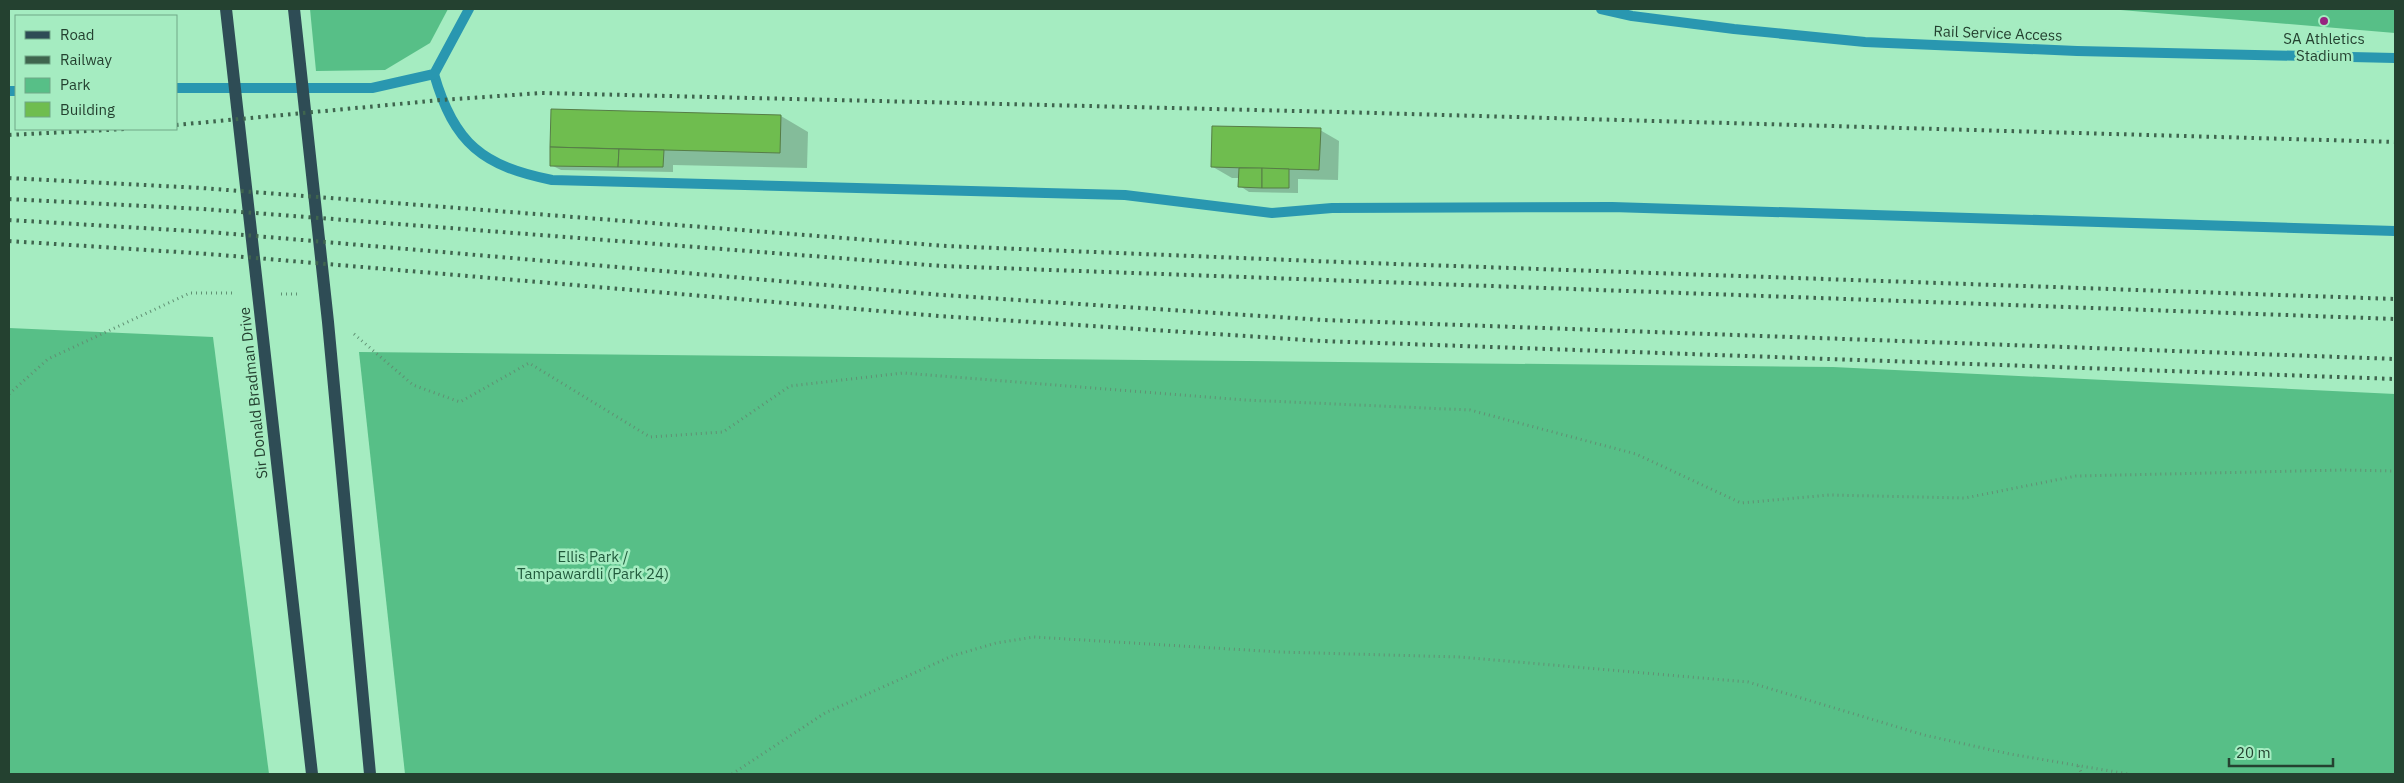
<svg xmlns="http://www.w3.org/2000/svg" width="2404" height="783" font-family="'IBM Plex Sans',sans-serif">
<rect width="100%" height="100%" fill="#a5ecc1"/>
<g fill="#57bf87">
<path d="M 310,9 L 448,9 L 430,43 L 385,70 L 316,71 Z"/>
<path d="M 2109,9 L 2395,9 L 2395,33 Z"/>
<path d="M 9,328 L 213,337 L 269,774 L 9,774 Z"/>
<path d="M 359,352 L 1833,367 L 2395,394 L 2395,774 L 405,774 Z"/>
</g>
<g fill="#0003">
<path d="M 552,110 L 781,116 L 808,132 L 807,168 L 673,165 L 673,172 L 561,170 L 551,165 Z"/>
<path d="M 1320,130 L 1339,141 L 1338,180 L 1298,179 L 1298,193 L 1249,192 L 1240,186 L 1240,178 L 1232,178 L 1213,167 Z"/>
</g>
<g fill="#6fbd4f" stroke="#567d47">
<path d="M 551,109 L 781,115 L 780,153 L 550,147 Z"/>
<path d="M 1212,126 L 1321,128 L 1319,170 L 1211,167 Z"/>
<path d="M 550,147 L 619,149 L 618,167 L 550,166 Z"/>
<path d="M 619,149 L 664,150 L 663,167 L 618,167 Z"/>
<path d="M 1239,168 L 1262,168 L 1262,188 L 1238,187 Z"/>
<path d="M 1262,168 L 1289,169 L 1289,188 L 1262,188 Z"/>
</g>
<g fill="none" stroke-linecap="round" stroke-linejoin="round">
<g stroke="#609073" stroke-width="3" stroke-dasharray="1 4" stroke-linecap="butt">
<path d="M 281,294 L 300,294"/>
<path d="M 354,334 L 413,385 L 460,402 L 529,363 L 650,437 L 723,432 L 790,386 L 903,373 L 1245,400 L 1470,410 L 1636,454 L 1741,503 L 1829,495 L 1965,498 L 2076,476 L 2343,470 L 2395,471"/>
<path d="M 9,394 L 48,359 L 190,293 L 235,293"/>
<path d="M 2078,766 L 2082,774"/>
<path d="M 732,774 L 825,713 L 952,656 L 996,643 L 1034,637 L 1280,652 L 1460,657 L 1748,682 L 1924,735 L 2010,754 L 2128,774"/>
</g>
<g stroke="#2997b0" stroke-width="10">
<path d="M 1601,9 L 1632,16 L 1734,29 L 1865,42 L 2077,51 L 2395,58"/>
<path d="M 434,74 C 454,144 483,166 552,180 L 1125,195 L 1272,213 L 1332,208 L 1612,207 L 2395,231"/>
<path d="M 176,88 L 372,88 L 434,74 L 469,9"/>
<path d="M 9,91 L 16,91"/>
</g>
<g stroke="#2e4c55" stroke-width="12">
<path d="M 226,9 L 312,774"/>
<path d="M 294,9 L 328,322 L 370,774"/>
</g>
<g stroke="#3f654e" stroke-width="4" stroke-dasharray="2.5 5" stroke-linecap="butt">
<path d="M 176,125 L 441,100 L 542,93 L 1339,112 L 2395,142"/>
<path d="M 9,135 L 126,129"/>
<path d="M 9,178 L 202,188 L 946,246 L 1340,262 L 2395,299"/>
<path d="M 9,199 L 203,209 L 942,266 L 2395,319"/>
<path d="M 9,220 L 209,232 L 942,295 L 1323,320 L 2395,359"/>
<path d="M 9,241 L 209,254 L 939,316 L 1322,341 L 2395,379"/>
</g>
</g>
<circle fill="#972380" stroke="#a5ecc1" stroke-width="2" cx="2324" cy="21" r="5"/>
<g text-anchor="middle" dominant-baseline="central" stroke-width="5" stroke-linejoin="round" paint-order="stroke">
<g font-size="15" fill="#244130" stroke="#a5ecc1">
<text transform="translate(1998 33) rotate(2)">Rail Service Access</text>
<text transform="translate(253 393) rotate(-96)">Sir Donald Bradman Drive</text>
</g>
<g font-size="15" fill="#244130" stroke="#a5ecc1">
<text x="2324" y="38">SA Athletics<tspan x="2324" dy="17">Stadium</tspan></text>
</g>
<g font-size="15" fill="#215a3c" stroke="#a5ecc1">
<text x="593" y="556">Ellis Park /<tspan x="593" dy="17">Tampawardli (Park 24)</tspan></text>
</g>
</g>
<rect width="2404" height="783" fill="none" stroke="#244130" stroke-width="20"/>
<rect x="15" y="15" width="162" height="115" fill="#a5ecc1" stroke="#71a887"/>
<rect x="25" y="31" width="25" height="8" fill="#2e4c55" stroke="#71a887"/>
<text x="60" y="40" font-size="15" fill="#244130">Road</text>
<rect x="25" y="56" width="25" height="8" fill="#3f654e" stroke="#71a887"/>
<text x="60" y="65" font-size="15" fill="#244130">Railway</text>
<rect x="25" y="78" width="25" height="15" fill="#57bf87" stroke="#71a887"/>
<text x="60" y="90" font-size="15" fill="#244130">Park</text>
<rect x="25" y="102" width="25" height="15" fill="#6fbd4f" stroke="#71a887"/>
<text x="60" y="115" font-size="15" fill="#244130">Building</text>
<path d="M2229 758v8h104v-8" fill="none" stroke="#244130" stroke-width="2.5"/>
<text x="2236" y="758" font-size="15" fill="#244130" stroke="#a5ecc1" stroke-width="4" paint-order="stroke">20 m</text>
</svg>
